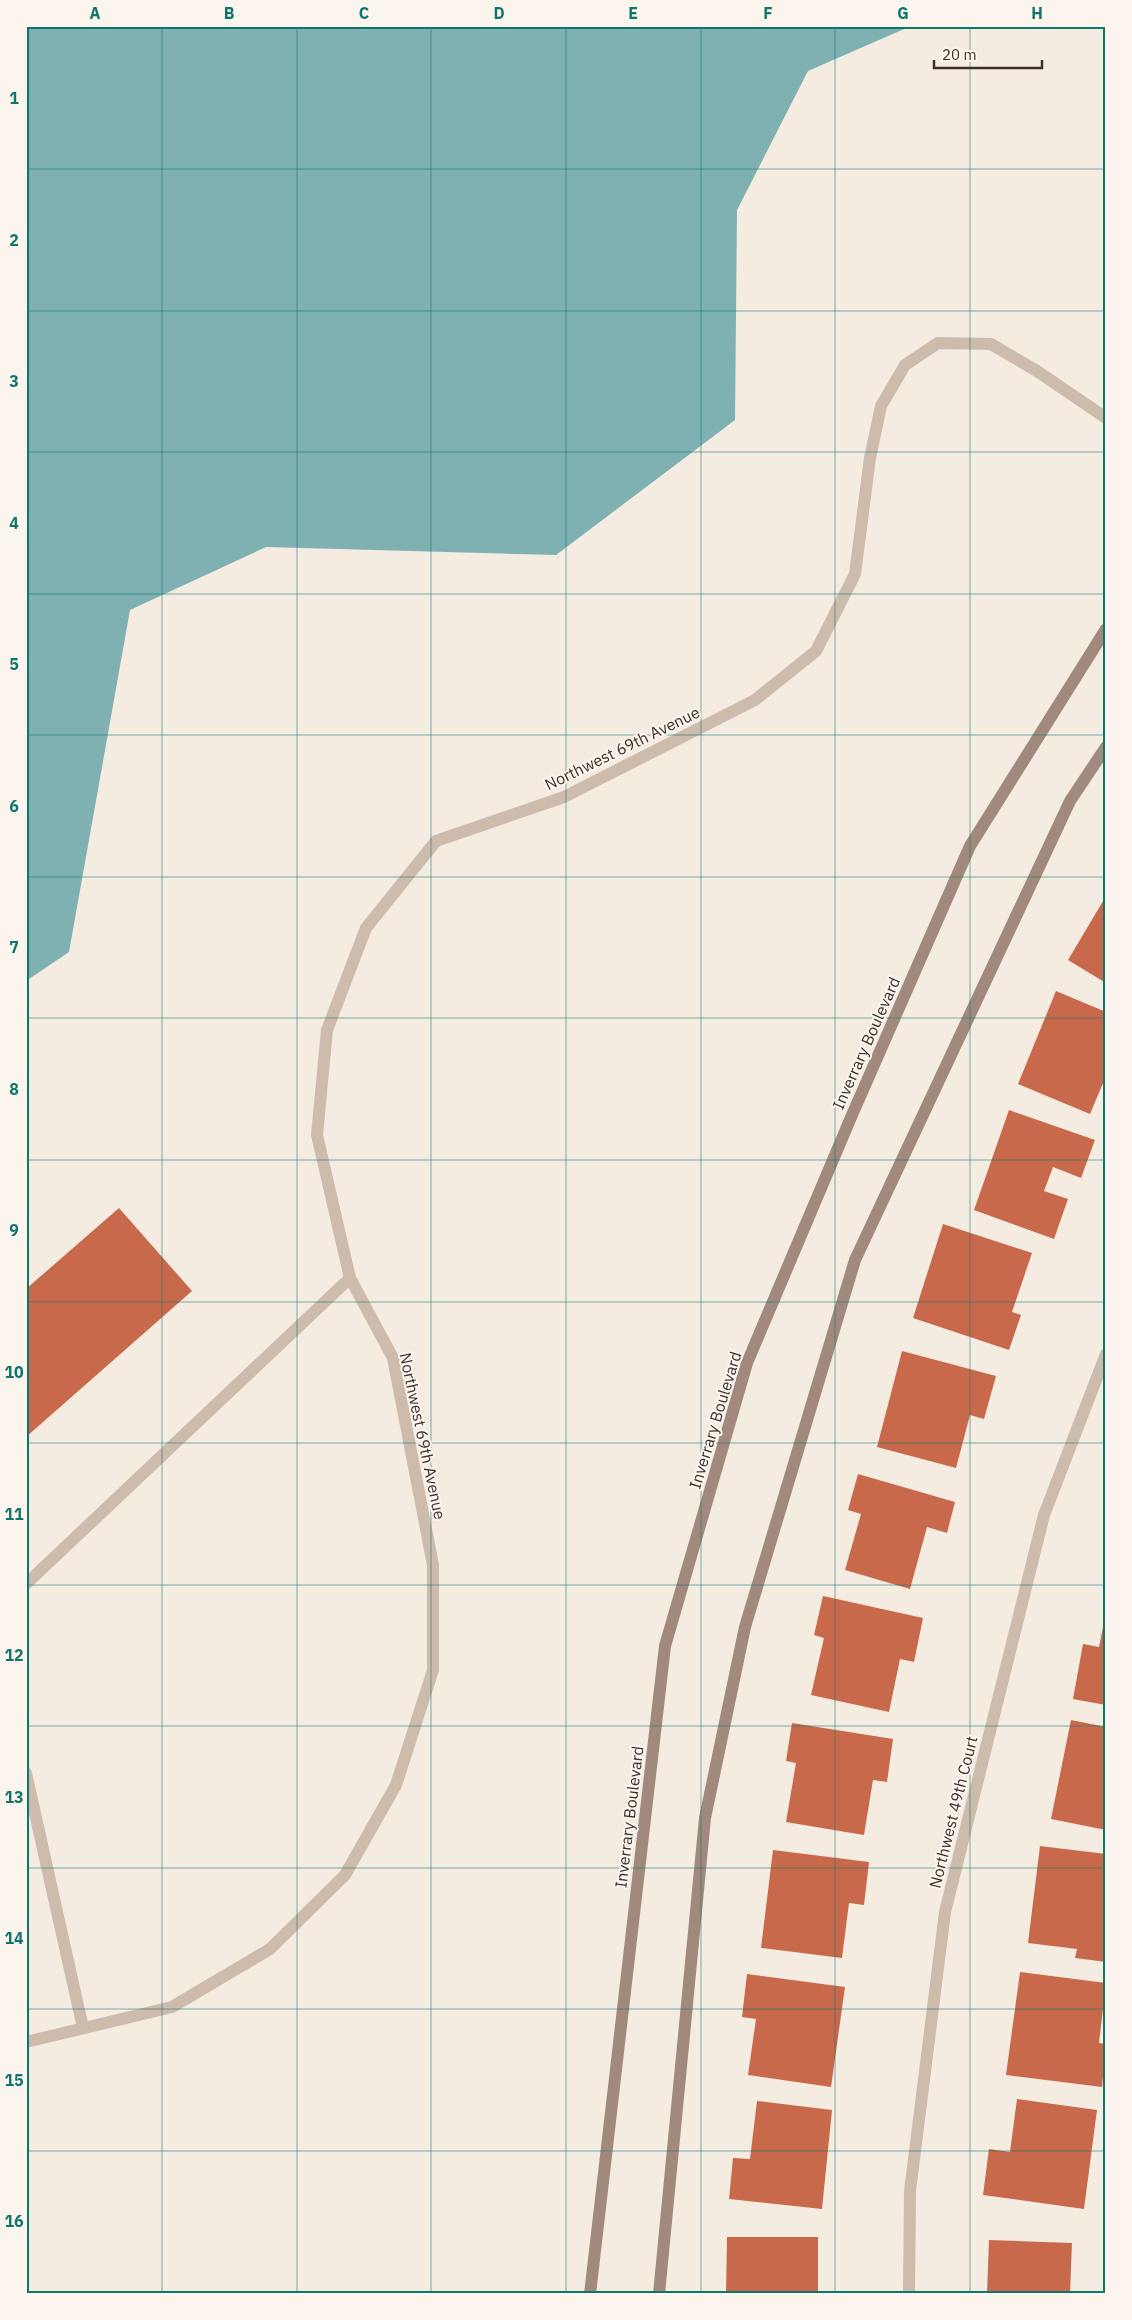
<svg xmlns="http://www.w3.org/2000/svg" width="1132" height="2320" font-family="'IBM Plex Sans',sans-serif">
<rect width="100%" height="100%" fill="#f4ebe1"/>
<path fill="#7fb0b2" d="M 26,26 L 911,26 L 808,71 L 737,210 L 735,420 L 556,555 L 266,547 L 130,610 L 69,952 L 26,981 Z"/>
<g fill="#c8694b">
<path d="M 1106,896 L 1106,983 L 1068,960 Z"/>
<path d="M 1056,991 L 1106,1012 L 1106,1076 L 1090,1114 L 1018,1084 Z"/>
<path d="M 1009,1110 L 1095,1140 L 1081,1178 L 1053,1167 L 1044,1191 L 1068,1199 L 1054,1239 L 974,1210 Z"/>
<path d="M 119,1208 L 192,1291 L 26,1437 L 26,1289 Z"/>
<path d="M 943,1224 L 1032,1253 L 1012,1312 L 1021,1315 L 1009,1350 L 913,1318 Z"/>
<path d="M 902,1351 L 996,1376 L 984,1419 L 970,1415 L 956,1468 L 877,1447 Z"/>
<path d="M 858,1474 L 955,1502 L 947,1533 L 927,1527 L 910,1589 L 845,1570 L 861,1514 L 848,1510 Z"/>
<path d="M 823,1596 L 923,1618 L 914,1662 L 900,1659 L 889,1712 L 811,1695 L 824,1638 L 814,1635 Z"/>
<path d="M 1105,1617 L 1106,1617 L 1106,1705 L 1073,1699 L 1083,1644 L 1099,1647 Z"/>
<path d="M 1071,1720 L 1106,1727 L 1106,1830 L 1051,1819 Z"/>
<path d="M 792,1723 L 893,1739 L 887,1782 L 873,1780 L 864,1835 L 786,1822 L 796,1763 L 786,1761 Z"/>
<path d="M 1040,1846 L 1106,1854 L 1106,1962 L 1075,1958 L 1077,1949 L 1028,1943 Z"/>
<path d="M 773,1850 L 869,1862 L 864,1905 L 849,1903 L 842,1958 L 761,1948 Z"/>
<path d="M 1020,1972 L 1106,1983 L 1099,2043 L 1106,2044 L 1102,2087 L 1006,2075 Z"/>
<path d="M 747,1974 L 845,1987 L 831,2087 L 748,2075 L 756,2019 L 742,2017 Z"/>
<path d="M 1017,2099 L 1097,2110 L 1084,2209 L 983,2195 L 989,2149 L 1010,2152 Z"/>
<path d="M 757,2101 L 832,2110 L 822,2209 L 729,2199 L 733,2158 L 750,2159 Z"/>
<path d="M 727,2237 L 818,2237 L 818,2294 L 726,2294 Z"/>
<path d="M 989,2240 L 1072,2243 L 1070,2294 L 987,2294 Z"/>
</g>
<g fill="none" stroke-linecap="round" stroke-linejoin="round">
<g stroke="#cdbbac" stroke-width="12">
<path d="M 26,1584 L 350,1278"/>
<path d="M 26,1773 L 83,2028"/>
</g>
<g stroke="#cdbbac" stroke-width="12">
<path d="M 26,2042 L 172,2007 L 270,1949 L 345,1875 L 396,1785 L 433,1670 L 433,1565 L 393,1358 L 350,1278 L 317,1135 L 327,1030 L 366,928 L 436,841 L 564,797 L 755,700 L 816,651 L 855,574 L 870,458 L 881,406 L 905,365 L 938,343 L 991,344 L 1037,371 L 1106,418"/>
<path d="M 909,2294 L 910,2191 L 945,1912 L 1044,1515 L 1106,1354"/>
</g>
<g stroke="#a18a7d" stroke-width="12">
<path d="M 590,2294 L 665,1646 L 747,1363 L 852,1115 L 970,846 L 1106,629"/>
<path d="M 659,2294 L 705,1818 L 745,1627 L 855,1260 L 1070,801 L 1106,747"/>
</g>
</g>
<path fill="none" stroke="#0f766e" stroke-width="1" stroke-opacity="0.55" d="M 162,26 L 162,2294M 297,26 L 297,2294M 431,26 L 431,2294M 566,26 L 566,2294M 701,26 L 701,2294M 835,26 L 835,2294M 970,26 L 970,2294M 26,169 L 1106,169M 26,311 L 1106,311M 26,452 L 1106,452M 26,594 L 1106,594M 26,735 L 1106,735M 26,877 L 1106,877M 26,1018 L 1106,1018M 26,1160 L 1106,1160M 26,1302 L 1106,1302M 26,1443 L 1106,1443M 26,1585 L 1106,1585M 26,1726 L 1106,1726M 26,1868 L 1106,1868M 26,2009 L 1106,2009M 26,2151 L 1106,2151"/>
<g text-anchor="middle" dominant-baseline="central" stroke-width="4" stroke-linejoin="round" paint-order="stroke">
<g font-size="16" fill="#3b302b" stroke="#fbf5ee">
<text transform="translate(622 748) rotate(-26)">Northwest 69th Avenue</text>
<text transform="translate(866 1043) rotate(-66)">Inverrary Boulevard</text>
<text transform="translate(715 1420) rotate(-73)">Inverrary Boulevard</text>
<text transform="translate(423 1436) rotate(78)">Northwest 69th Avenue</text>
<text transform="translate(953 1812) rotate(-76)">Northwest 49th Court</text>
<text transform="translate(629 1817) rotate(-83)">Inverrary Boulevard</text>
</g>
</g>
<rect width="1132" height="2320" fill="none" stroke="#fbf5ee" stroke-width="55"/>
<path d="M934 60v8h108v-8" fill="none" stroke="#3b302b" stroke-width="2.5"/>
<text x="942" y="60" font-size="15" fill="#3b302b" stroke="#fbf5ee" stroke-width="4" paint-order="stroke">20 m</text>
<rect x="28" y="28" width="1076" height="2264" fill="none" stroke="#0f766e" stroke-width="2"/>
<g font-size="16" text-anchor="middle" font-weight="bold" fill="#0f766e">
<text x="95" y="19">A</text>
<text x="229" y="19">B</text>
<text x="364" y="19">C</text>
<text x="499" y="19">D</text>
<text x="633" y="19">E</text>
<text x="768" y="19">F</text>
<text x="903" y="19">G</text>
<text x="1037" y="19">H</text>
<text x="14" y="104">1</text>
<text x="14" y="246">2</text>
<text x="14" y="387">3</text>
<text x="14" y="529">4</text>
<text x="14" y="670">5</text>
<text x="14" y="812">6</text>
<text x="14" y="953">7</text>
<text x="14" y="1095">8</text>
<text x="14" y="1236">9</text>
<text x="14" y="1378">10</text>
<text x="14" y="1520">11</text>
<text x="14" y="1661">12</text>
<text x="14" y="1803">13</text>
<text x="14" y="1944">14</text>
<text x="14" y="2086">15</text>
<text x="14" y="2227">16</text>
</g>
</svg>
